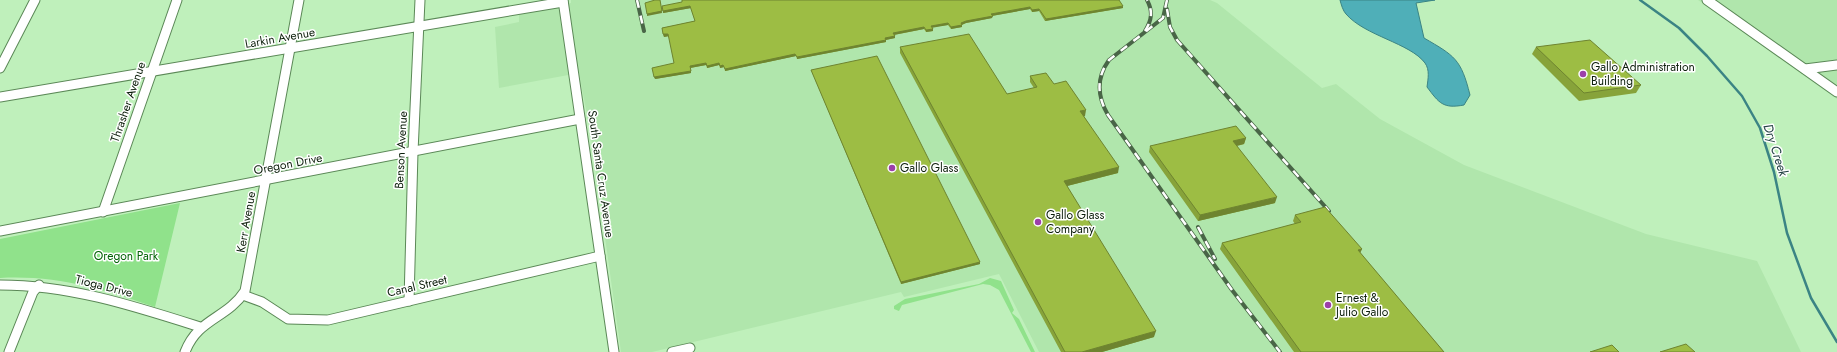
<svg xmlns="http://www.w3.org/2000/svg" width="1837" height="352" font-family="Jost,sans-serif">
<rect width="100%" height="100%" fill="#bff0bb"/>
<g fill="#b0e6ac">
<path d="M 571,0 L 1210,0 L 1217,3 L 1322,88 L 1336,84 L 1380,119 L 1464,165 L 1646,234 L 1757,261 L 1801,352 L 1039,352 L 999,274 L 904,297 L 901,292 L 652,352 L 621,352 L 590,130 L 579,73 L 499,88 L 495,27 L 519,22 L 519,14 L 571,3 Z"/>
<path d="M 1698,0 L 1837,0 L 1837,99 Z"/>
</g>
<g fill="#90e28b">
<path d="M 180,203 L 155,307 C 101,289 58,275 0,278 L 0,239 Z"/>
<path d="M 990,278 L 1001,281 L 1014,310 L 1012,313 L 1019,319 L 1035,352 L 1031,352 L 999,290 L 990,285 L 983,284 L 902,305 L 899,311 L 894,309 L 894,306 L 905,299 L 979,284 Z"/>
</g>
<path fill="#4fafb8" stroke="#3b8484" d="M 1340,0 L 1435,0 L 1416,3 L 1424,38 C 1455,56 1461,59 1470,95 L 1464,105 C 1443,109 1439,103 1427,87 C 1428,79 1430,70 1425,63 C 1410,43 1365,36 1346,14 C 1343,11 1341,4 1340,0 Z"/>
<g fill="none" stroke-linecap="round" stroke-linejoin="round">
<path stroke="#3b8484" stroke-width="2.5" d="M 1640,0 L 1679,28 L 1707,56 L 1742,96 L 1760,128 L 1774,172 L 1787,233 L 1811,298 L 1837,342"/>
<defs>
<g id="street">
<path d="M 563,0 L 614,352"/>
<path d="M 1707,0 L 1837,92"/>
<path d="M 0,68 L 35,0"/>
<path d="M 1805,69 L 1837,65"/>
<path d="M 0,97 L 563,2"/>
<path d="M 103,212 L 177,0"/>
<path d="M 0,231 L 580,119"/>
<path d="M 0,285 C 70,285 134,306 200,327"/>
<path d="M 243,295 L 262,302 L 288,319 L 328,320 L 600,256"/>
<path d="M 409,301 L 413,152 L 420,0"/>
<path d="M 9,352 L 33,292 L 39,285"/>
<path d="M 185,352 C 198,318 227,319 245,291 L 299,0"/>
<path d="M 672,352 L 690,348"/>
</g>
</defs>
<use href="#street" stroke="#5b8857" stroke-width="11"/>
<use href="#street" stroke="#fff" stroke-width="9"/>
<defs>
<g id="rail">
<path d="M 637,0 L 644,31"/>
<path d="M 1167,0 L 1163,18 L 1109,60 C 1096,78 1097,96 1108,115 L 1232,290 L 1280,352"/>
<path d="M 1167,9 L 1170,27 L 1177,40 L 1329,211"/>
<path d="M 1145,31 C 1152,20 1153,11 1147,0"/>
<path d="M 1198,227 L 1215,259"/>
</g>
</defs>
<use href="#rail" stroke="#496547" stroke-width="4"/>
<use href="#rail" stroke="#fff" stroke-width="2.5" stroke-dasharray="8" stroke-linecap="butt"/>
</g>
<g fill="#87a33a">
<path d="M 662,6 L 1123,8 L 1045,21 L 1039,11 L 1032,12 L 1030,9 L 992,16 L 992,18 L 966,23 L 962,25 L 962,27 L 951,29 L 948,25 L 932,27 L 933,29 L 933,31 L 926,32 L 924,29 L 894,35 L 895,38 L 886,40 L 886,42 L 797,59 L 796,56 L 725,71 L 724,67 L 720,68 L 719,65 L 707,68 L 706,65 L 690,68 L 691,73 L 655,79 L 674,63 L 669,36 L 664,37 L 662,28 L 695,21 L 691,8 L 663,13 Z"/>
<path d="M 900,47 L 1007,94 L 1034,88 L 1030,82 L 1030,76 L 1054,84 L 1085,116 L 1084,116 L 1118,173 L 1067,186 L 1154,337 L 1102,352 L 1061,352 L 900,53 Z"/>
<path d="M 1536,47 L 1641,85 L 1636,93 L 1579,101 L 1532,54 Z"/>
<path d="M 811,70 L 980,264 L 901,284 L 812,72 Z"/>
<path d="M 1246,138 L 1244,144 L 1237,146 L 1275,203 L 1198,221 L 1149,152 L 1150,146 Z"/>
<path d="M 1295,215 L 1362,249 L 1360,253 L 1444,352 L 1294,352 L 1220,249 L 1222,243 L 1295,224 L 1293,221 Z"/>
</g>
<g fill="#6e8430">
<path d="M 660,0 L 662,13 L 647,16 L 647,14 Z"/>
<path d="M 690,6 L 691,8 L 663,13 L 663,11 Z"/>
<path d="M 1123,6 L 1123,8 L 1045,21 L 1046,19 Z"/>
<path d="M 1030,7 L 1030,9 L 991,16 L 991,14 Z"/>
<path d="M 1039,9 L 1039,11 L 1032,12 L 1032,10 Z"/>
<path d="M 993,16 L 992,18 L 966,23 L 961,25 L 961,23 L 966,21 Z"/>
<path d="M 948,23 L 948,25 L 931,28 L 931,26 Z"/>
<path d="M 962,25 L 962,27 L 951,29 L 951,27 Z"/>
<path d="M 924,27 L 924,29 L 893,35 L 893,33 Z"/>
<path d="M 933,29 L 933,31 L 926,32 L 926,30 Z"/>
<path d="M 663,34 L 668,34 L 669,36 L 664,37 Z"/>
<path d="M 895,36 L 895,38 L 885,40 L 885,38 Z"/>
<path d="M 886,40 L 886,42 L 797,59 L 797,57 Z"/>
<path d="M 795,54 L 796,56 L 725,71 L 725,69 Z"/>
<path d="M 706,63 L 706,65 L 690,68 L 690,66 Z"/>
<path d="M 719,63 L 719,65 L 707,68 L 707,66 Z"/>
<path d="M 723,65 L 724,67 L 720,68 L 720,66 Z"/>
<path d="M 691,71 L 691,73 L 655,79 L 654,77 Z"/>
<path d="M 1086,110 L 1085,116 L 1080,117 L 1080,111 Z"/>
<path d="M 1246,138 L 1244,144 L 1231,147 L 1233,141 Z"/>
<path d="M 1119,167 L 1118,173 L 1063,187 L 1064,181 Z"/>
<path d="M 1277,197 L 1275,203 L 1198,221 L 1200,215 Z"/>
<path d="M 1362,249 L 1359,255 L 1358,250 Z"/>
<path d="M 980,262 L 980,264 L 901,284 L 901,282 Z"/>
<path d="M 1156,331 L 1154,337 L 1102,352 L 1082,352 Z"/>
</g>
<g fill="#9dbd44" stroke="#6e8430">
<path d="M 655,0 L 660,0 L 662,11 L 647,14 L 645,3 Z"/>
<path d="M 682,0 L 1119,0 L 1123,6 L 1046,19 L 1039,9 L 1032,10 L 1030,7 L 991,14 L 993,16 L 966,21 L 961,23 L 962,25 L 951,27 L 948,23 L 931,26 L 933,29 L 926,30 L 924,27 L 893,33 L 895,36 L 885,38 L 886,40 L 797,57 L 795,54 L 725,69 L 723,65 L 720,66 L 719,63 L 707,66 L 706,63 L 690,66 L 691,71 L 654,77 L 652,68 L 674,63 L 668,34 L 663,34 L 662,28 L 695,21 L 690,6 L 663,11 L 662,6 L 682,2 Z"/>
<path d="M 969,34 L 1007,94 L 1037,87 L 1030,76 L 1046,73 L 1054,84 L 1066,81 L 1086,110 L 1080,111 L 1119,167 L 1064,181 L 1156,331 L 1082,352 L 1065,352 L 900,47 Z"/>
<path d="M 1590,40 L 1641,85 L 1584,93 L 1536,47 Z"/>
<path d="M 877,56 L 980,262 L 901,282 L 811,70 Z"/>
<path d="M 1236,126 L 1246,138 L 1233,141 L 1277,197 L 1200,215 L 1150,146 Z"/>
<path d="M 1325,207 L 1362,249 L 1358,250 L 1444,352 L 1301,352 L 1222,243 L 1301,222 L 1295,215 Z"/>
<path d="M 1686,344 L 1695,352 L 1660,352 Z"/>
<path d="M 1612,345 L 1619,352 L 1590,352 Z"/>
</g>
<g fill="#9c3fa9" stroke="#fff" stroke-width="1.5">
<circle cx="1583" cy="74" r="4"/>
<circle cx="892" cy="168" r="4"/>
<circle cx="1038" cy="222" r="4"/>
<circle cx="1328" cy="305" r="4"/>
</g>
<g text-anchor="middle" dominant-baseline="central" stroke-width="3" stroke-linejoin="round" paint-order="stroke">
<g font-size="12" fill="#0c1e0b" stroke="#fff">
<text transform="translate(280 38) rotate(-10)">Larkin Avenue</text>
<text transform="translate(128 102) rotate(-71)">Thrasher Avenue</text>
<text transform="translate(401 150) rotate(-87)">Benson Avenue</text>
<text transform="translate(288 164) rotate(-11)">Oregon Drive</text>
<text transform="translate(601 174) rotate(82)">South Santa Cruz Avenue</text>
<text transform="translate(246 222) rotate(-80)">Kerr Avenue</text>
<text transform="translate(104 286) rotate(14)">Tioga Drive</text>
<text transform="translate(417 286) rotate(-13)">Canal Street</text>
</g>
<g font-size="12" fill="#0c1e0b" stroke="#fff" text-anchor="start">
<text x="1591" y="67">Gallo Administration<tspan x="1591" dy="14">Building</tspan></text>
<text x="900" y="168">Gallo Glass</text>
<text x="1046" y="215">Gallo Glass<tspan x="1046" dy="14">Company</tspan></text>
<text x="1336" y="298">Ernest &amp;<tspan x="1336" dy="14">Julio Gallo</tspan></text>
</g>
<g font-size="12" fill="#036406" stroke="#fff">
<text x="126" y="256">Oregon Park</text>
</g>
<g font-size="13" font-style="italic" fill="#254345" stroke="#fff">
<text transform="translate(1776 150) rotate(72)">Dry Creek</text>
</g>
</g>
</svg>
